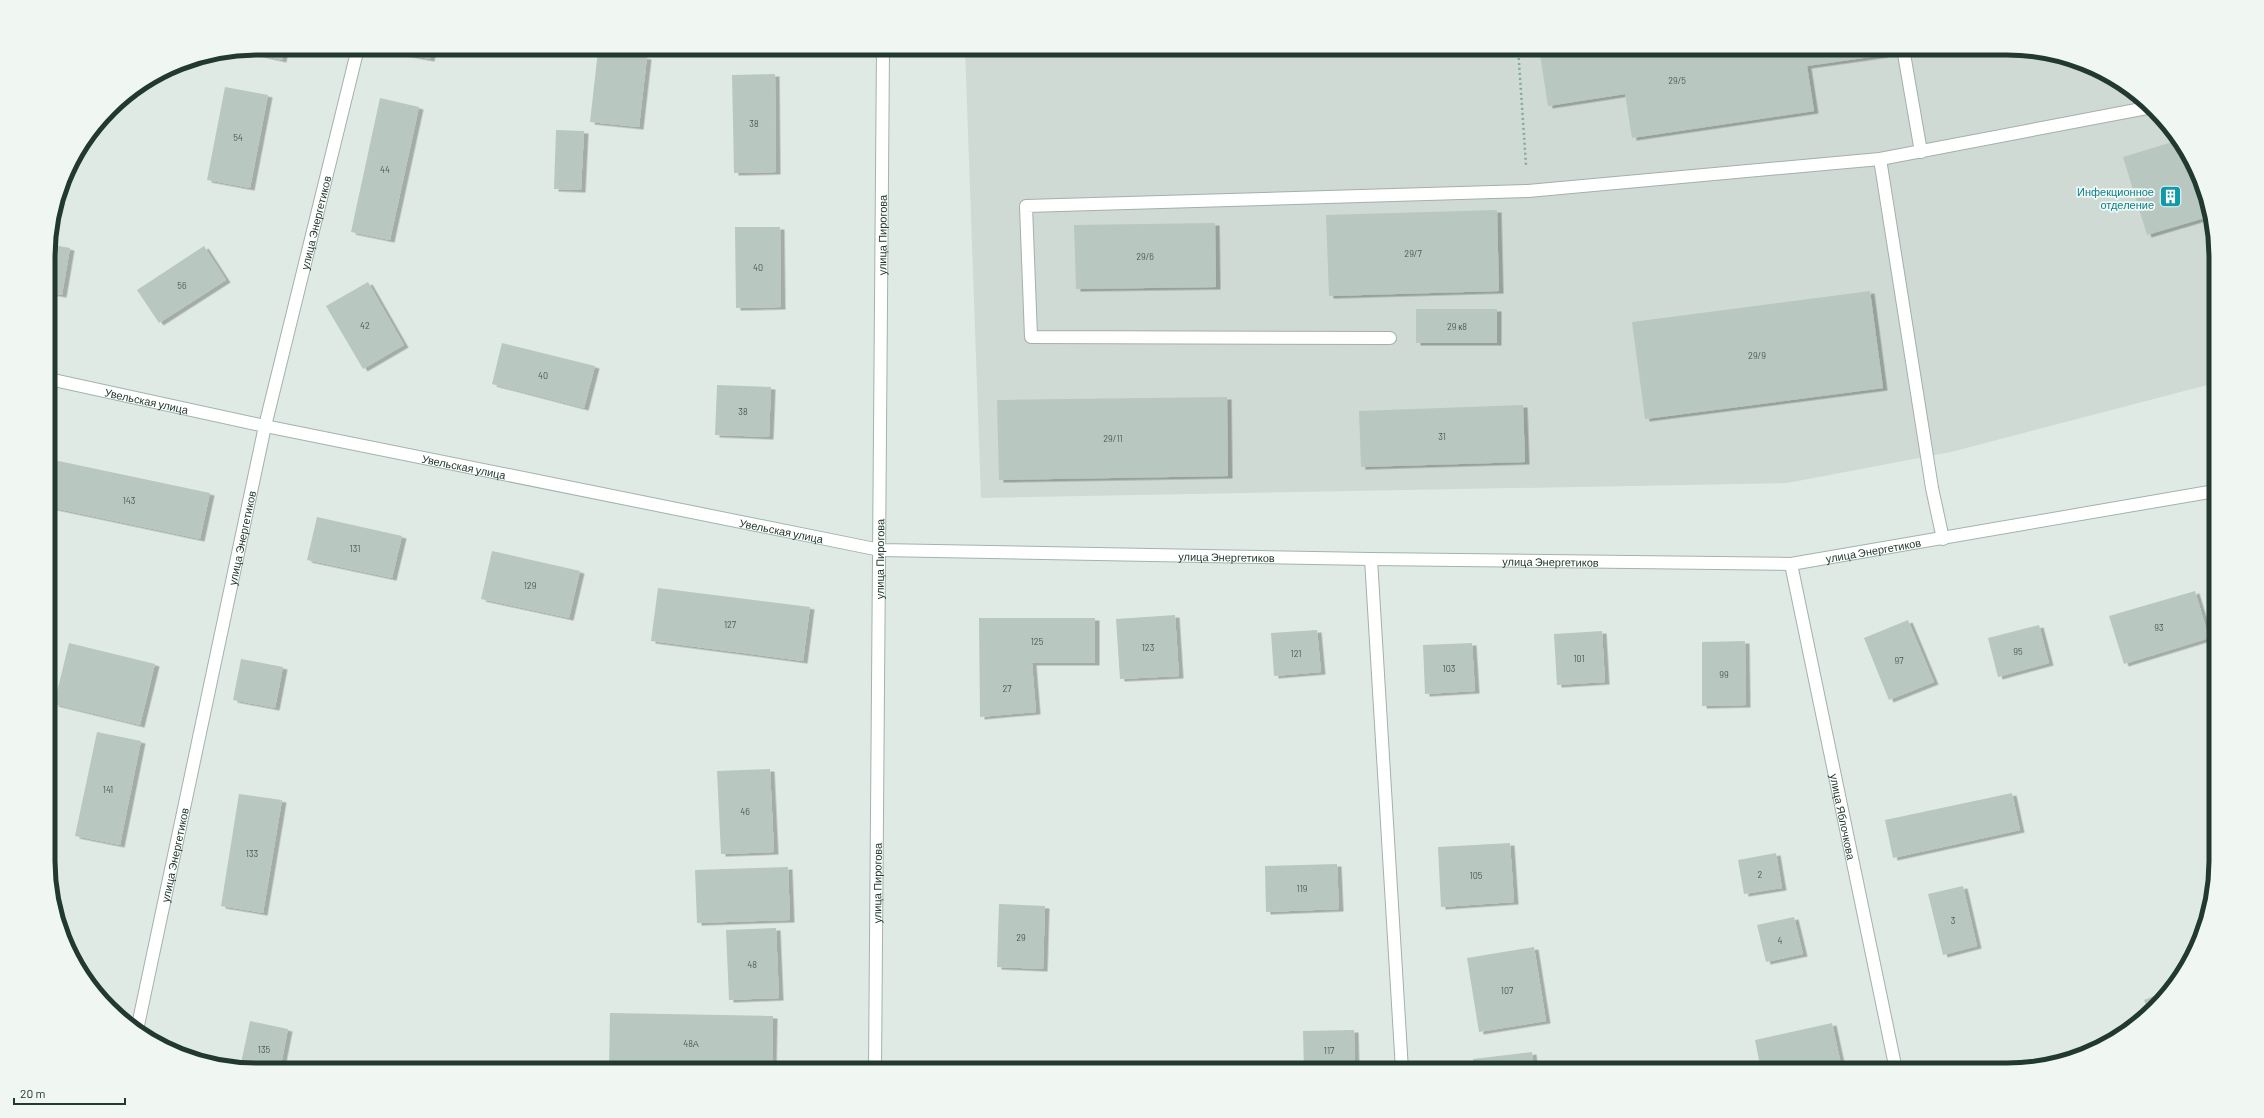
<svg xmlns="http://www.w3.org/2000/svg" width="2264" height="1118" font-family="Barlow,sans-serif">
<defs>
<filter id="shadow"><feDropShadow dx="4.5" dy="2.5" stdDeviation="0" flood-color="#0004"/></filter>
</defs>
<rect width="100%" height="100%" fill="#e0eae4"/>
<path fill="#cedad3" d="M 965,48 L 2007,48 L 2048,52 L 2099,69 L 2145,100 L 2173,130 L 2200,177 L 2214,230 L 2215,383 L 1951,452 L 1787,483 L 981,498 Z"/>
<g fill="#b8c7c0" filter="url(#shadow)">
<path d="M 257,48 L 284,48 L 282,60 L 242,51 Z"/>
<path d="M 393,48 L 432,48 L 430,59 L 392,52 Z"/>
<path d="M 1539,48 L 1883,48 L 1884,55 L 1807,66 L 1814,111 L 1632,138 L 1625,94 L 1548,106 Z"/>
<path d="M 598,51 L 647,57 L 639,127 L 590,122 Z"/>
<path d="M 775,74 L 776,172 L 734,173 L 732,75 Z"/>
<path d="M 225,87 L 268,95 L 250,188 L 207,180 Z"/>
<path d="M 380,98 L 419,107 L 390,240 L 351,232 Z"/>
<path d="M 556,130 L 584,131 L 581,190 L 554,189 Z"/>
<path d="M 2179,140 L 2200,177 L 2211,216 L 2147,235 L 2123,157 Z"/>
<path d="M 1497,210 L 1499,291 L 1329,296 L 1326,215 Z"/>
<path d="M 1215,223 L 1216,287 L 1076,289 L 1074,225 Z"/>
<path d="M 735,227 L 780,227 L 781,307 L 736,308 Z"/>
<path d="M 48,244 L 70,248 L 62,295 L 49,293 Z"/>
<path d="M 204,246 L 226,280 L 159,323 L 137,290 Z"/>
<path d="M 368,282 L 404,345 L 363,369 L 326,306 Z"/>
<path d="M 1870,291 L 1883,388 L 1645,419 L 1632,322 Z"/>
<rect x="1416" y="309" width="81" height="34"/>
<path d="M 502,343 L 595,366 L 584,408 L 492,384 Z"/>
<path d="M 717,385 L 771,387 L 769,437 L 715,435 Z"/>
<path d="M 1227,397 L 1228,476 L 999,480 L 997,400 Z"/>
<path d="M 1523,405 L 1525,462 L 1361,467 L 1359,411 Z"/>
<path d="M 49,459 L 210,493 L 200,539 L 49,507 Z"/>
<path d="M 317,517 L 402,536 L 392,578 L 307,560 Z"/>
<path d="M 492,551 L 580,571 L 569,618 L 481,599 Z"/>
<path d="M 658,588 L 810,607 L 803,661 L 651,641 Z"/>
<path d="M 2195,591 L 2209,638 L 2124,664 L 2109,616 Z"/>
<path d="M 1175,615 L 1179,676 L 1120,679 L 1116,619 Z"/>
<path d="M 979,618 L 1095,618 L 1095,663 L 1032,663 L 1036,712 L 980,717 Z"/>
<path d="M 1908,620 L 1934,682 L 1889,700 L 1864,638 Z"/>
<path d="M 2039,625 L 2049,663 L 1998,677 L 1988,638 Z"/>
<path d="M 1317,630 L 1321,672 L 1274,676 L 1271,633 Z"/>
<path d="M 1602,631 L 1605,682 L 1557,685 L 1554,634 Z"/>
<path d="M 1745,641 L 1746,705 L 1702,706 L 1702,642 Z"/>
<path d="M 69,643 L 155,664 L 140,725 L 54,704 Z"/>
<path d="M 1472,643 L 1475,691 L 1425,694 L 1423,645 Z"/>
<path d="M 241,659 L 283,667 L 275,708 L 233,700 Z"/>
<path d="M 97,732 L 141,741 L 120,845 L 75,836 Z"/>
<path d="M 770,769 L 774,852 L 721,854 L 717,771 Z"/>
<path d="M 2012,793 L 2020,830 L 1893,858 L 1885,820 Z"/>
<path d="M 239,794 L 282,800 L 263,913 L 221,906 Z"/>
<path d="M 1510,843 L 1514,902 L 1441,907 L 1438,847 Z"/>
<path d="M 1776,853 L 1782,888 L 1744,894 L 1738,860 Z"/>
<path d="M 1337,864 L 1339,909 L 1266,912 L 1265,866 Z"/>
<path d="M 788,867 L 790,920 L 697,923 L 695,870 Z"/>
<path d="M 1963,886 L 1977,946 L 1943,955 L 1928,894 Z"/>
<path d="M 999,904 L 1045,906 L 1043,969 L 997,967 Z"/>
<path d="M 1794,917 L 1803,954 L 1766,962 L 1757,925 Z"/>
<path d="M 776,928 L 779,998 L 729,1000 L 726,930 Z"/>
<path d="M 1534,947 L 1546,1021 L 1479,1032 L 1467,958 Z"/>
<path d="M 2171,989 L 2164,999 L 2149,1012 L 2144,1000 Z"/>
<path d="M 610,1013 L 773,1016 L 772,1070 L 609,1070 Z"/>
<path d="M 250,1021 L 288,1029 L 280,1070 L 240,1068 Z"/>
<path d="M 1832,1023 L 1842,1069 L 1761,1070 L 1755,1040 Z"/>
<path d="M 1354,1030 L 1355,1070 L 1304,1070 L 1303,1031 Z"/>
<path d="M 1532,1052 L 1534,1070 L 1474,1070 L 1473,1059 Z"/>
<path d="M 2005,1063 L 2007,1070 L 1977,1070 L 1977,1069 Z"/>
<path d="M 1638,1067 L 1638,1070 L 1627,1070 L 1627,1069 Z"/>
</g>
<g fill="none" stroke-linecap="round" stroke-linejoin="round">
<defs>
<g id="lane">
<path d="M 1903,48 L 1921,152"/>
<path d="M 1880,159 L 1932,488 L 1943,539"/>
<path d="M 1390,338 L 1031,337 L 1026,206 L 1528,191 L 1880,159 L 2152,107"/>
<path d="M 1371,559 L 1402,1070"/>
</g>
<g id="street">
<path id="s1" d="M 1791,564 L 1896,1070"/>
<path id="s2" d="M 137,1030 L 265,426 L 358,48"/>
</g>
<g id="secondary">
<path id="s3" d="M 49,379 L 265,426 L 880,550 L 1371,559 L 1791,564 L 2215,491"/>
<path id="s4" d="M 875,1070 L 883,48"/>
</g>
</defs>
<use href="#lane" stroke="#a3b1aa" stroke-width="14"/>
<use href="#street" stroke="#a3b1aa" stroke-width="14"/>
<use href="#secondary" stroke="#9fb5ab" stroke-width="14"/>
<path stroke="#82ac9a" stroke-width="2.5" stroke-dasharray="2 3" stroke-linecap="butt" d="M 1518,48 L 1526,165"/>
<use href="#lane" stroke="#fff" stroke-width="12"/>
<use href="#street" stroke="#fff" stroke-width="12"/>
<use href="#secondary" stroke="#fff" stroke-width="12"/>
</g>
<defs>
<symbol id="building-square" viewBox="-11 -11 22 22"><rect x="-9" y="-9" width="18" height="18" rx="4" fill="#0f9aa8" stroke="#f0f7f3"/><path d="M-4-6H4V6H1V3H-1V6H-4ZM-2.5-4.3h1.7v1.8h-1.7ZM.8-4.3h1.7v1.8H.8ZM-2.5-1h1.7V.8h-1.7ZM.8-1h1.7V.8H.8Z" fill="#fff"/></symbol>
</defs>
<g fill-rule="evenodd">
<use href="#building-square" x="2158" y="184" width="25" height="25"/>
</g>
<g text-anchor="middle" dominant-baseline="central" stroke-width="3.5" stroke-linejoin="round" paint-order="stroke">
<g font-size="9" fill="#475c54">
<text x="1677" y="80">29/5</text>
<text x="754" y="123">38</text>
<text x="238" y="137">54</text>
<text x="385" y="169">44</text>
<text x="1413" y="253">29/7</text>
<text x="1145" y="256">29/6</text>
<text x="758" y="267">40</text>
<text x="182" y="285">56</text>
<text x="365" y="325">42</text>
<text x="1457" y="326">29 к8</text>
<text x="1757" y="355">29/9</text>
<text x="543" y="375">40</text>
<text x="743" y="411">38</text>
<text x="1442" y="436">31</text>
<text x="1113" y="438">29/11</text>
<text x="129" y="500">143</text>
<text x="355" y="548">131</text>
<text x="530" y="585">129</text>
<text x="730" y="624">127</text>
<text x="2159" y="627">93</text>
<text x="1037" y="641">125</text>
<text x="1148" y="647">123</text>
<text x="2018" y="651">95</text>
<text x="1296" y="653">121</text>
<text x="1579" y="658">101</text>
<text x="1899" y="660">97</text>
<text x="1449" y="668">103</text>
<text x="1724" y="674">99</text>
<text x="1007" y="688">27</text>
<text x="108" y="789">141</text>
<text x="745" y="811">46</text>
<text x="252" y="853">133</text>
<text x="1760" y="874">2</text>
<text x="1476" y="875">105</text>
<text x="1302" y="888">119</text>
<text x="1953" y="920">3</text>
<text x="1021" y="937">29</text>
<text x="1780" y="940">4</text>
<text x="752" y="964">48</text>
<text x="1507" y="990">107</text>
<text x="691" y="1043">48А</text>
<text x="264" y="1049">135</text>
<text x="1329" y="1050">117</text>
</g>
<g font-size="11" fill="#0d838f" stroke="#f0f7f3" text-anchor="end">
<text x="2154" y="191">Инфекционное<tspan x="2154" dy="13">отделение</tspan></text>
</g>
<g font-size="11" fill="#213930" stroke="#f0f7f3">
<text stroke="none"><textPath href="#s2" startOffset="827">улица Энергетиков</textPath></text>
<text stroke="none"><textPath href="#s4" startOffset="835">улица Пирогова</textPath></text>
<text stroke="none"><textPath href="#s3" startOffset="100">Увельская улица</textPath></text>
<text stroke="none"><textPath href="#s3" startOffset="424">Увельская улица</textPath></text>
<text stroke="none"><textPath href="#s3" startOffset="748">Увельская улица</textPath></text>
<text stroke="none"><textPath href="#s2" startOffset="503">улица Энергетиков</textPath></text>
<text stroke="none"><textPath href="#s3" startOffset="1843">улица Энергетиков</textPath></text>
<text stroke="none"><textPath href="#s3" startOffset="1195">улица Энергетиков</textPath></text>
<text stroke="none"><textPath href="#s4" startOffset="511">улица Пирогова</textPath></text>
<text stroke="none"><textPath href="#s3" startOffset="1519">улица Энергетиков</textPath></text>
<text stroke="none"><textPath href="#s1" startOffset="258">улица Яблочкова</textPath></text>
<text stroke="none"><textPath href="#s2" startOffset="179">улица Энергетиков</textPath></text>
<text stroke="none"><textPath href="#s4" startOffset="187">улица Пирогова</textPath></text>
</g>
</g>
<path d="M0 0H2264V1118H0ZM257 55H2007A202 202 0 0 1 2209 257V861A202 202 0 0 1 2007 1063H257A202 202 0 0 1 55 861V257A202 202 0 0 1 257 55Z" fill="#f0f7f3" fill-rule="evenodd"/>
<path fill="none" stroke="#213930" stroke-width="5" d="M257 55H2007A202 202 0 0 1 2209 257V861A202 202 0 0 1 2007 1063H257A202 202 0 0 1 55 861V257A202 202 0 0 1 257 55Z"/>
<path d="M14 1098v6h111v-6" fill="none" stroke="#213930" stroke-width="2"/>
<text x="20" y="1098" font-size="12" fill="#213930" stroke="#f0f7f3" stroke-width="3" paint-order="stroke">20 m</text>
</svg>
